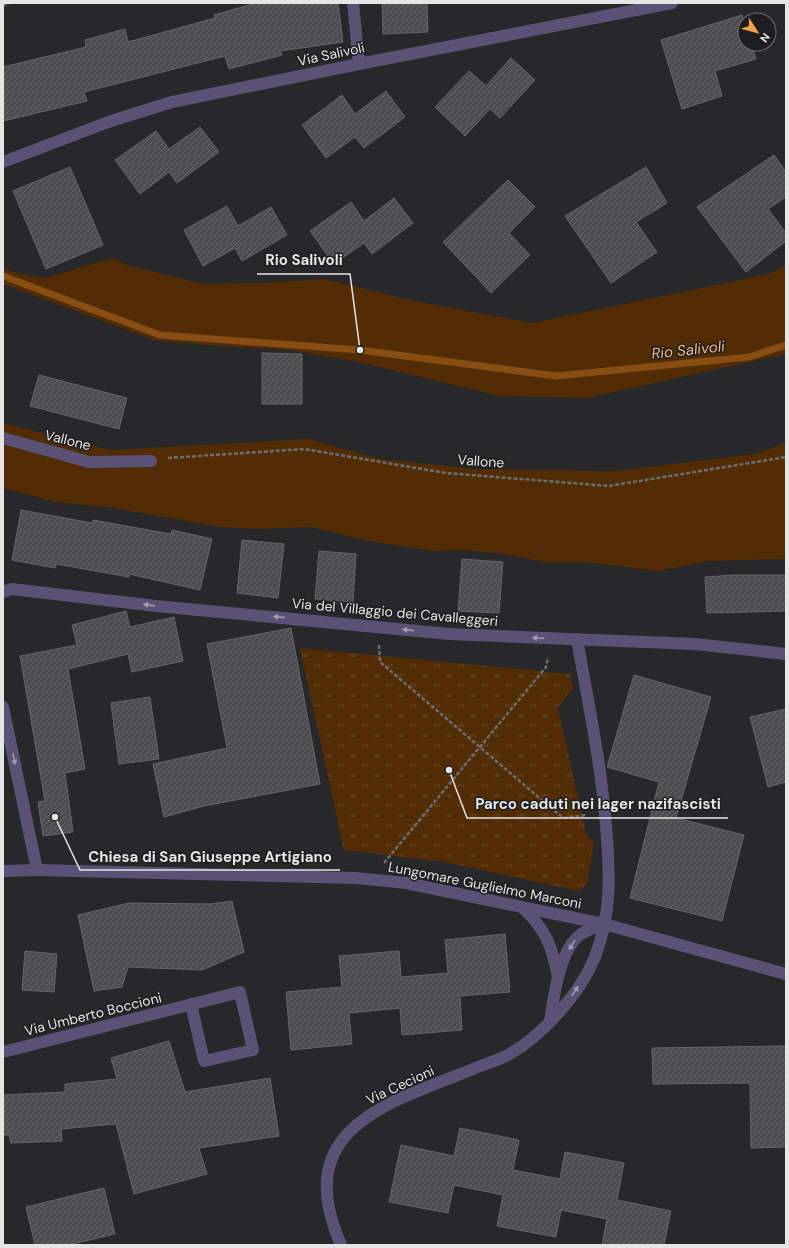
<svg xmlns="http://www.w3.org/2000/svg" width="789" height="1248" font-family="'DM Sans',sans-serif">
<defs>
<pattern id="park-tufts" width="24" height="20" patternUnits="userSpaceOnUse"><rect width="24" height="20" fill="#512c05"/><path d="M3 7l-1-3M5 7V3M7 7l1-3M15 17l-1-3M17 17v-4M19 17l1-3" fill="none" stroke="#6a4a29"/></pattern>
<pattern id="building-hatch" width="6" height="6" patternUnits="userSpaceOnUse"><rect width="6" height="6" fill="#4d4d4f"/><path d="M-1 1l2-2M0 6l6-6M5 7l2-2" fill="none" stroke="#666668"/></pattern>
</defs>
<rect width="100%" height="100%" fill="#28272a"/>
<g fill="#512c05">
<path d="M 113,258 L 127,265 L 203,284 L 261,283 L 324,279 L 414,301 L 533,323 L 769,274 L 786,265 L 786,354 L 587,398 L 499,396 L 359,362 L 290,350 L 206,345 L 154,340 L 3,284 L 3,268 L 20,274 L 45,278 Z"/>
<path d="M 3,423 L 111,450 L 308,439 L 380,459 L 476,469 L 615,471 L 755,454 L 786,443 L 786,559 L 708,561 L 658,571 L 584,562 L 545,562 L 504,554 L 463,550 L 432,551 L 369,541 L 310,527 L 258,529 L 220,527 L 107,507 L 55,502 L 3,488 Z"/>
</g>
<path fill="url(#park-tufts)" d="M 300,648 L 570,674 L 573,688 L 558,708 L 586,833 L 594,843 L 587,884 L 579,891 L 445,862 L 344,850 Z"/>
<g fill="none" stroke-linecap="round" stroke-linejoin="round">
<path stroke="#874d13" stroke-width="7" d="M 3,276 L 160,335 L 360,350 L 556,376 L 749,357 L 786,345"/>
</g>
<g fill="url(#building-hatch)" stroke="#656467">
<path d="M 256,3 L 338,3 L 343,42 L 280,51 L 282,55 L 229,69 L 225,56 L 84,92 L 87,101 L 3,121 L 3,67 L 86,47 L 85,40 L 125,29 L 128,42 L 215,18 L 214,15 Z"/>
<path d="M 382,3 L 427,3 L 428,32 L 383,34 Z"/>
<path d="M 742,15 L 745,24 L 745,44 L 751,44 L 756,59 L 715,71 L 722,96 L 682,109 L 661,40 Z"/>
<path d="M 511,58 L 535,80 L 500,118 L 490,109 L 465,136 L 435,107 L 469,71 L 486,86 Z"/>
<path d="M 386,91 L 405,117 L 364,148 L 355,137 L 326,158 L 302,125 L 342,95 L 355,114 Z"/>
<path d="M 200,127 L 219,152 L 177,183 L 169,172 L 140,194 L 115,160 L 156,131 L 169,149 Z"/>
<path d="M 774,155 L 786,172 L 786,197 L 768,209 L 786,233 L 786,241 L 746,272 L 697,207 Z"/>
<path d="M 70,167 L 103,245 L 46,269 L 13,191 Z"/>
<path d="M 646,167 L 667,203 L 636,222 L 657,252 L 611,283 L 565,216 Z"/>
<path d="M 508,180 L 535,207 L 509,233 L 530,255 L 491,293 L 443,242 Z"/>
<path d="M 394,198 L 413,223 L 372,254 L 364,243 L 334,264 L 310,231 L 351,202 L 364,221 Z"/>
<path d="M 227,206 L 238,226 L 271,207 L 287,235 L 242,261 L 235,248 L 203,266 L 184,230 Z"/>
<path d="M 262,353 L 302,354 L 302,404 L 262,404 Z"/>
<path d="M 39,375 L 127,398 L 119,429 L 30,406 Z"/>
<path d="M 21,510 L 92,523 L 93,520 L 171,534 L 172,530 L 212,539 L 200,590 L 129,574 L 129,577 L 56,564 L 55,568 L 12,560 Z"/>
<path d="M 242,540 L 284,544 L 278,598 L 237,593 Z"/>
<path d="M 319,551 L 356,554 L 353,602 L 315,599 Z"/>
<path d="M 462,559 L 503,562 L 499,613 L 458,611 Z"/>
<path d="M 734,575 L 786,575 L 786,611 L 707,613 L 705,577 Z"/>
<path d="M 126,611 L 130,627 L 174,617 L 183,661 L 132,672 L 128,654 L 68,669 L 85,769 L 65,773 L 73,832 L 43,836 L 38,802 L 45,801 L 20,656 L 77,645 L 72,625 Z"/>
<path d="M 291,628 L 320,784 L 204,806 L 164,817 L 153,764 L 227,748 L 207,644 Z"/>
<path d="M 634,675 L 711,697 L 676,818 L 744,835 L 722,921 L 630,898 L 659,782 L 607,767 Z"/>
<path d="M 150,697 L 159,759 L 119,764 L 111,703 Z"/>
<path d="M 786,709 L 786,782 L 768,787 L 750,717 Z"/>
<path d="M 232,901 L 244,952 L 202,970 L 128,967 L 122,987 L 94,991 L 78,915 L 129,903 L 210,904 Z"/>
<path d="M 505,934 L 510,992 L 460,996 L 462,1030 L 402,1035 L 400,1008 L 349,1013 L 352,1044 L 291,1050 L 286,992 L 342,987 L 339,956 L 399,951 L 401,977 L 448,973 L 445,940 Z"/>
<path d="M 25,951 L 57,954 L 54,992 L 22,990 Z"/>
<path d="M 169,1041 L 185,1092 L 270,1078 L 279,1136 L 199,1148 L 207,1174 L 134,1194 L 116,1124 L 61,1129 L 62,1141 L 11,1143 L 9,1135 L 3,1135 L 3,1095 L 65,1092 L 65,1084 L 117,1079 L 111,1058 Z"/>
<path d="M 786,1046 L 786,1147 L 751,1148 L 750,1083 L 653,1084 L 652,1048 Z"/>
<path d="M 460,1128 L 519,1140 L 513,1170 L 560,1179 L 565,1152 L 624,1163 L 617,1200 L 671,1211 L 664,1245 L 602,1245 L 607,1219 L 561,1210 L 556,1237 L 497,1226 L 503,1195 L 454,1185 L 448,1213 L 389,1202 L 401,1145 L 454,1156 Z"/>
<path d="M 104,1188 L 115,1234 L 68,1245 L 35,1245 L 26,1207 Z"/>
</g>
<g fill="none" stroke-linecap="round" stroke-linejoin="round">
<g stroke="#6d6d6f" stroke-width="2.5" stroke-dasharray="4 2" stroke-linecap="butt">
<path d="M 3,5 L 10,3"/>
<path d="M 168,458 L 304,449 L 446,473 L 609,486 L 786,457"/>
<path d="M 379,645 L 380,662 L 563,818 L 587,815"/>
<path d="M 384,863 L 546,667 L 548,657"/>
</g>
<g stroke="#5a5276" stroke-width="12">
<path d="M 353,3 L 359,64"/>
<path d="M 3,162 L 111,121 L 172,102 L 359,64 L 672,3"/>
<path d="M 3,438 L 89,462 L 151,461"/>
<path d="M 3,592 L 12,589 L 156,606 L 449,634 L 695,644 L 786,654"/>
<path d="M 3,707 L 37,870"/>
<path d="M 3,871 L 37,870 L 356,878 L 406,883 L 604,924 L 786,974"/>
<path d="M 523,908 C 546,930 552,946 558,977"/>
<path d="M 550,1021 C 554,996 559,950 581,934 C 587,930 596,927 604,924"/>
<path d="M 3,1052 L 240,992 L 253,1050 L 204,1061 L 191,1004"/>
<path d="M 341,1245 C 290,1128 386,1104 473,1069 C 484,1064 497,1061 508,1055 C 542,1036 580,994 595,957 C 612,912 610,873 606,826 C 601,763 588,702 577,639"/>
</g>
</g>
<defs><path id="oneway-solid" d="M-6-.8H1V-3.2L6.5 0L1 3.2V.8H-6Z"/></defs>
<g fill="#a09cae">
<use href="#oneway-solid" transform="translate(149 605) rotate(-173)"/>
<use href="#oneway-solid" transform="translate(279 617) rotate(-175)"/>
<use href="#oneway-solid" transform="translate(408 630) rotate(-174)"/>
<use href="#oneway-solid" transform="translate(538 638) rotate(-177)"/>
<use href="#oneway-solid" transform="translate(14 759) rotate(78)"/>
<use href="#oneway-solid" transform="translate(572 945) rotate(121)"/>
<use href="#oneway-solid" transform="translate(575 991) rotate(-54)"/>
</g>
<g text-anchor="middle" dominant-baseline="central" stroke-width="3" stroke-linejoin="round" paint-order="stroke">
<g font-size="14" fill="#e5e5e6" stroke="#1e1e20">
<text transform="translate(331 54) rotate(-12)">Via Salivoli</text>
<text transform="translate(68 440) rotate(14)">Vallone</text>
<text transform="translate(481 461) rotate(4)">Vallone</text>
<text transform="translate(395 612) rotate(5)">Via del Villaggio dei Cavalleggeri</text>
<text transform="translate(485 885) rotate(11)">Lungomare Guglielmo Marconi</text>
<text transform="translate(93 1014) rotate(-14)">Via Umberto Boccioni</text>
<text transform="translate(400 1085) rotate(-25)">Via Cecioni</text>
</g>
<g font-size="15" font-style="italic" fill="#f4b786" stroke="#1e1e20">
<text transform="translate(688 350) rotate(-6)">Rio Salivoli</text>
</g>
</g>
<path fill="none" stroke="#e5e5e6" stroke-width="1.5" d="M360 350L350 274H257M449 770L467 818H728M55 817L80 870H340"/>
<g fill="#e5e5e6" stroke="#1e1e20" stroke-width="1.5">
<circle cx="360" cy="350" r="4"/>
<circle cx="449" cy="770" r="4"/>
<circle cx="55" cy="817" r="4"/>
</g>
<g font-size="15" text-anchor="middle" font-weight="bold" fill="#e5e5e6" stroke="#1e1e20" stroke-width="3" stroke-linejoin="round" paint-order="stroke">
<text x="304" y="265">Rio Salivoli</text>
<text x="598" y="809">Parco caduti nei lager nazifascisti</text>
<text x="210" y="862">Chiesa di San Giuseppe Artigiano</text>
</g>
<rect width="789" height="1248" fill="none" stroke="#e5e5e6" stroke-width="8"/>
<g transform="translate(757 32) rotate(126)"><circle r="19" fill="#1e1e20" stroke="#6e6e6f"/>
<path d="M0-3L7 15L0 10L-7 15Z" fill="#fa9f4e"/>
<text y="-6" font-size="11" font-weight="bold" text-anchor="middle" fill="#e5e5e6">N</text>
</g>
</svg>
